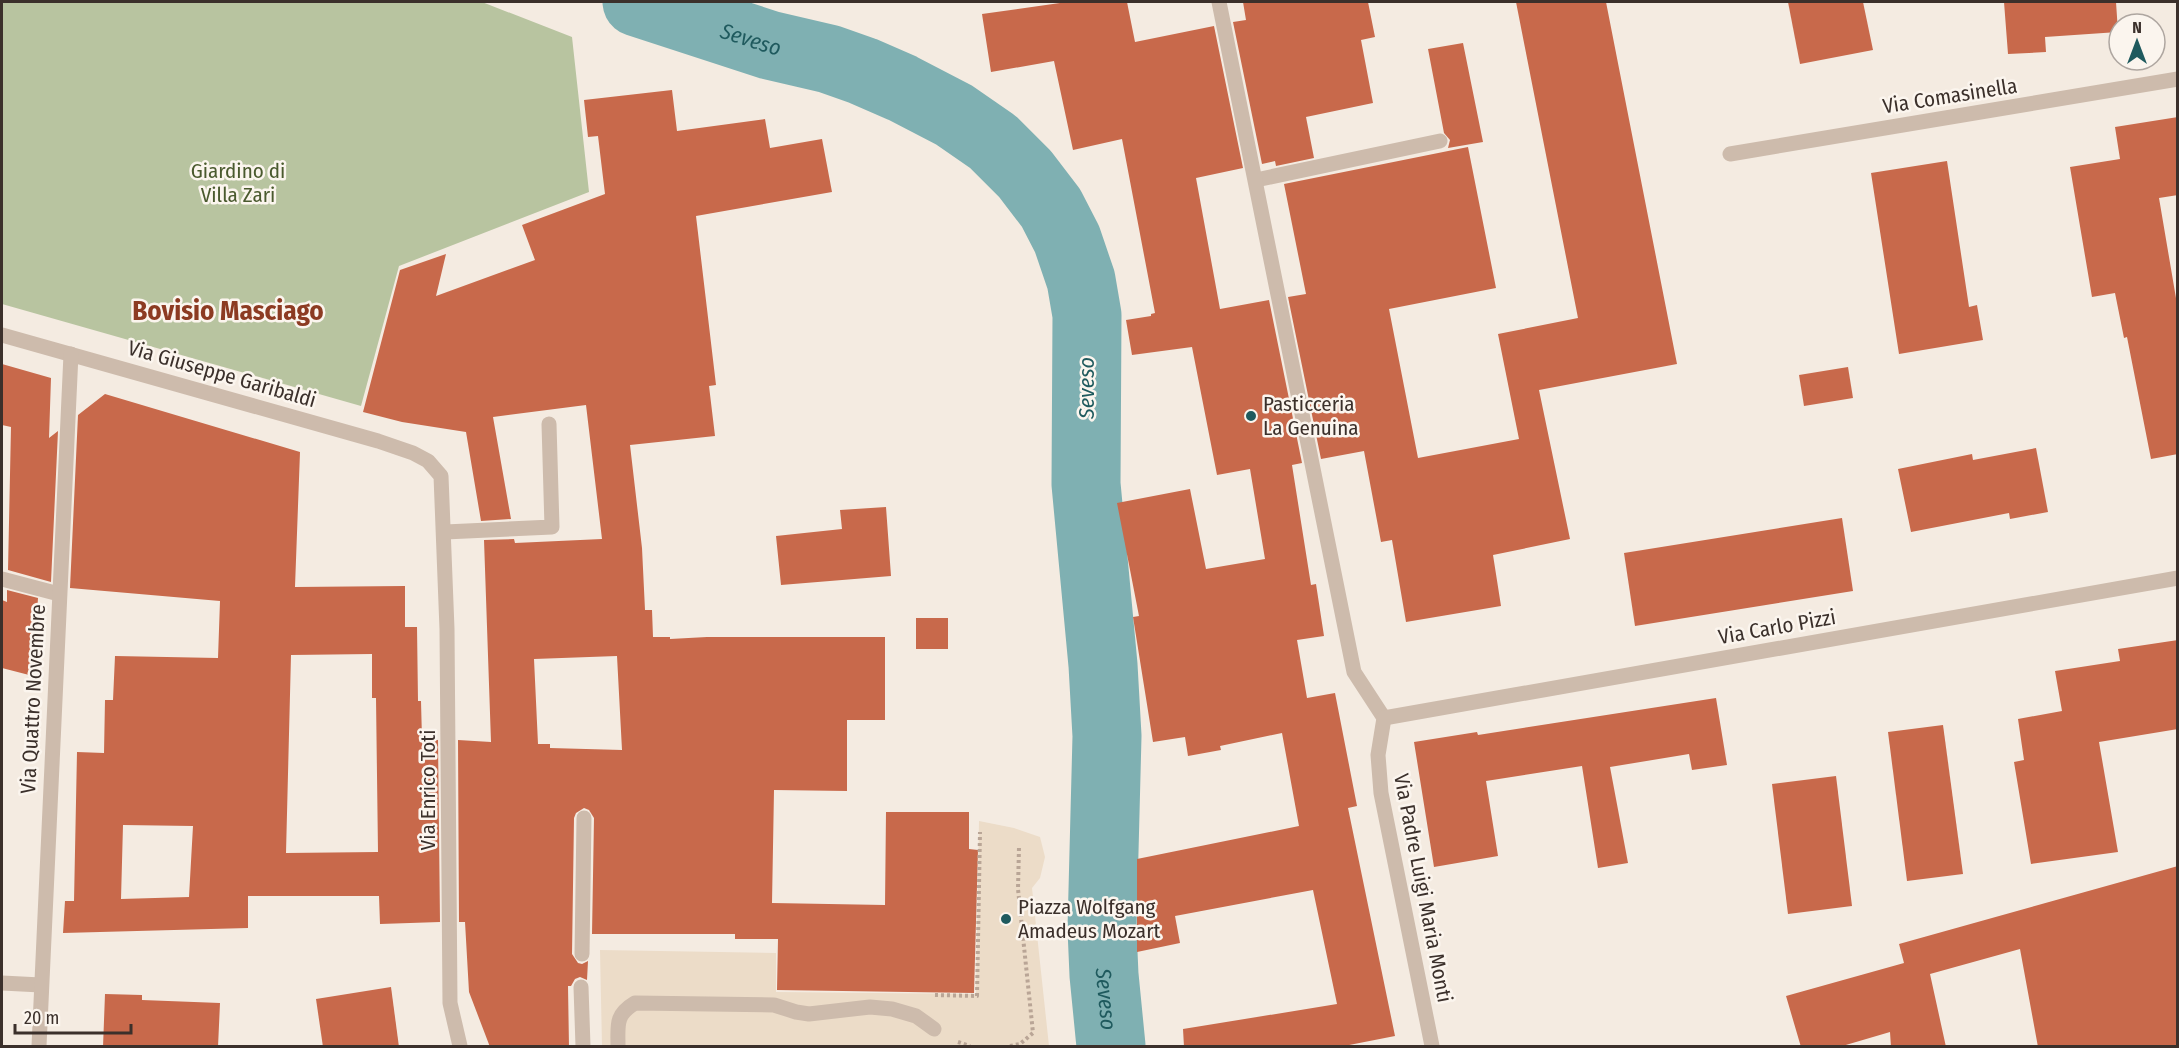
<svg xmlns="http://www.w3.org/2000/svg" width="2179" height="1048" font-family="'Fira Sans Condensed',sans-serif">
<rect width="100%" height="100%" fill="#f4ebe1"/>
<path fill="#b8c4a0" d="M 2,2 L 482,2 L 572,37 L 589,192 L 399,266 L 361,406 L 2,304 Z"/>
<path fill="#ecdcc8" d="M 979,821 L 1014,828 L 1040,837 L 1045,857 L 1040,878 L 1032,888 L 1049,1046 L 602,1046 L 600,950 L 776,953 L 776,992 L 976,994 Z"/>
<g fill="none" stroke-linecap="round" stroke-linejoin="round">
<path stroke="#7fb0b2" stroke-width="69" id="s1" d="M 637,2 L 769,45 L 829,59 L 863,71 L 902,88 L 954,115 L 993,142 L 1025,174 L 1051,208 L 1067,239 L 1081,280 L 1087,315 L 1086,484 L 1103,665 L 1107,736 L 1102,929 L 1104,975 L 1111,1046"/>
</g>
<g fill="#c8694b" fill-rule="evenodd">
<path d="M 1067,2 L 1127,2 L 1135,42 L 1214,26 L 1243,168 L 1196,178 L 1220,309 L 1269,300 L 1302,463 L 1292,465 L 1311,585 L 1316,584 L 1324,636 L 1297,640 L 1307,698 L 1335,693 L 1357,806 L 1348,808 L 1395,1036 L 1339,1047 L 1184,1047 L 1183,1029 L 1337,1004 L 1313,890 L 1175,916 L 1180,943 L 1137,952 L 1137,859 L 1299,826 L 1282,733 L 1220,746 L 1221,750 L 1188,756 L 1185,737 L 1153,742 L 1133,617 L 1139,616 L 1117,503 L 1190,489 L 1206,569 L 1265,559 L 1250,469 L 1217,475 L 1192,347 L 1132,355 L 1126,320 L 1151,316 L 1151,314 L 1155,313 L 1122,139 L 1073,150 L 1054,61 L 991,72 L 982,14 Z"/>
<path d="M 1243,2 L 1368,2 L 1375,37 L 1361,40 L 1373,103 L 1306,117 L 1314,158 L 1276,166 L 1275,161 L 1262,164 L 1233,22 L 1246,20 Z"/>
<path d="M 1516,2 L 1606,2 L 1677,364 L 1539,390 L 1570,539 L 1493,555 L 1501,606 L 1406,622 L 1392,540 L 1381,542 L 1364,451 L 1321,459 L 1288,297 L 1306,294 L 1284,184 L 1468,147 L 1496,288 L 1389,309 L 1418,458 L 1519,439 L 1498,334 L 1578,318 Z"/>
<path d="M 1788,2 L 1863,2 L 1873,50 L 1800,64 Z"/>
<path d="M 2004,2 L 2116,2 L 2118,32 L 2045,37 L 2046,52 L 2008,54 Z"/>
<path d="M 1463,43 L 1483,142 L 1448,148 L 1450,140 L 1444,133 L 1428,49 Z"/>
<path d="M 672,90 L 677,131 L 765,119 L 770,148 L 822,139 L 832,192 L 696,216 L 716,385 L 709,386 L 715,436 L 630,445 L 642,548 L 645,610 L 652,610 L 653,637 L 670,637 L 670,639 L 707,637 L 885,637 L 885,720 L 847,720 L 847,791 L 774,790 L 772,903 L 885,905 L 886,812 L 969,812 L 969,849 L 978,850 L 974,993 L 777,990 L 778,939 L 735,939 L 735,934 L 592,934 L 594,818 L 589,810 L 584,808 L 576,813 L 574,818 L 572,954 L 578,963 L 582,964 L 588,961 L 587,980 L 580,977 L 575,979 L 571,986 L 568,986 L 569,1047 L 490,1047 L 469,992 L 465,922 L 459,922 L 458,740 L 491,742 L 484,540 L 514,539 L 515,543 L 602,539 L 586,405 L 493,417 L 511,519 L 481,521 L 466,432 L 402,422 L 363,412 L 400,270 L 446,254 L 436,296 L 535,260 L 522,225 L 605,194 L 598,136 L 588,137 L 584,100 ZM 617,656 L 622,750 L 550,748 L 550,744 L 538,744 L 534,659 Z"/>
<path d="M 2178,117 L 2178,195 L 2159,198 L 2178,310 L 2178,454 L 2151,459 L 2127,337 L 2124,338 L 2115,293 L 2092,297 L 2070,167 L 2120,159 L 2115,127 Z"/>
<path d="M 1947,161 L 1969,307 L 1977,305 L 1983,340 L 1899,354 L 1871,173 Z"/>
<path d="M 2,364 L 51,378 L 49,438 L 58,431 L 51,582 L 8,570 L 11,427 L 2,425 Z"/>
<path d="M 1848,367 L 1853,398 L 1804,406 L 1799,375 Z"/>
<path d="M 105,394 L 300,452 L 295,587 L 405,586 L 405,627 L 417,627 L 418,701 L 421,701 L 422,739 L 438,740 L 440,922 L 380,924 L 379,896 L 248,896 L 248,928 L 63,933 L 65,901 L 74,901 L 77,752 L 104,753 L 105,700 L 113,700 L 115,656 L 218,658 L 220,601 L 70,588 L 78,415 ZM 372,654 L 372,698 L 376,698 L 378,852 L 286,853 L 291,655 ZM 123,825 L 193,826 L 189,897 L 121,899 Z"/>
<path d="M 2036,448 L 2048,512 L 2010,519 L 2009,513 L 1911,532 L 1898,469 L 1972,454 L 1973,460 Z"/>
<path d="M 886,507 L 891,576 L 781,585 L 776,536 L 842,529 L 840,510 Z"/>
<path d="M 1842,518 L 1853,591 L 1635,626 L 1624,553 Z"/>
<path d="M 7,590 L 38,598 L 33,676 L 2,668 L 2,600 L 7,602 Z"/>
<rect x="916" y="618" width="32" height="31"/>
<path d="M 2178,640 L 2178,729 L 2099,742 L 2118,852 L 2031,864 L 2014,762 L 2024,760 L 2018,719 L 2062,711 L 2055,671 L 2120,661 L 2118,649 Z"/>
<path d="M 1716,698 L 1727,765 L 1692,770 L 1689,754 L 1610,767 L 1628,863 L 1598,868 L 1582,766 L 1486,781 L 1498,856 L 1434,867 L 1414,742 L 1477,732 L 1478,735 Z"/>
<path d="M 1943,725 L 1963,874 L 1907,881 L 1888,732 Z"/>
<path d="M 1836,776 L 1852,906 L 1788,914 L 1772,784 Z"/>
<path d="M 2178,866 L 2178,1047 L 2038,1047 L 2020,949 L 1930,974 L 1946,1047 L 1891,1047 L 1890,1032 L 1839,1047 L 1801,1047 L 1786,996 L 1904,963 L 1899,944 Z"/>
<path d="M 391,987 L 399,1047 L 323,1047 L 316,999 Z"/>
<path d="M 105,994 L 142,995 L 142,1000 L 220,1003 L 218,1047 L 103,1047 Z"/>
</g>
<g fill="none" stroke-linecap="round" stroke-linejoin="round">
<g stroke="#b9a596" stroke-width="4" stroke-dasharray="3 3" stroke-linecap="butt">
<path d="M 935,995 L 977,996 L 980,832"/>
<path d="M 958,1042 L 970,1046"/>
<path d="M 1010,1046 L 1020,1044 L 1033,1033 L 1018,889 L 1019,847"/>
</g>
<g stroke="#cdbbac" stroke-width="15">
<path d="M 1730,154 L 2178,79"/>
<path d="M 1256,180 L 1440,141"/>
<path d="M 445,532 L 552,527 L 549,424"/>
<path d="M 582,954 L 584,818"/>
<path d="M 581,987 L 583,1046"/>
</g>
<g stroke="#cdbbac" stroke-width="15">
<path d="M 1219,2 L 1354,672 L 1384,718 L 1378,755 L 1381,793 L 1432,1046"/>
<path d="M 2,335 L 378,441 L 413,453 L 428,461 L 441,476 L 447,629 L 450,1003 L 460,1046"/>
<path d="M 2,579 L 59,594"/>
<path d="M 1384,718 L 2178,578"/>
<path d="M 2,983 L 41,985"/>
<path d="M 39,1046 L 71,354"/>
<path d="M 618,1046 C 618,1025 615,1015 635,1003 L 774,1005 L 796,1012 L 809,1014 L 870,1007 L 892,1009 L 916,1016 L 934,1029"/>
</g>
</g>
<g fill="#1f5a5e" stroke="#fbf5ee" stroke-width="2">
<circle cx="1251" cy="416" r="6"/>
<circle cx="1006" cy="919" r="6"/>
</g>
<g text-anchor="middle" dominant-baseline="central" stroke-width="5" stroke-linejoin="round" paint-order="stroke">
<g font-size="21" fill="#3b302b" stroke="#fbf5ee">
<text transform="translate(1950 96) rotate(-9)">Via Comasinella</text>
<text transform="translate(222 374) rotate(16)">Via Giuseppe Garibaldi</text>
<text transform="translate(1777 627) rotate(-10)">Via Carlo Pizzi</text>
<text transform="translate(33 699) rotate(-87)">Via Quattro Novembre</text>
<text transform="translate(428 790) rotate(-90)">Via Enrico Toti</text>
<text transform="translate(1423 888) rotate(79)">Via Padre Luigi Maria Monti</text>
</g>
<g font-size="21" fill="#4a5a2e" stroke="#fbf5ee">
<text x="238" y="171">Giardino di<tspan x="238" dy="24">Villa Zari</tspan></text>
</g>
<g font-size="21" fill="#3b302b" stroke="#fbf5ee" text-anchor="start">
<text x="1263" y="404">Pasticceria<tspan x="1263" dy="24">La Genuina</tspan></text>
<text x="1018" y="907">Piazza Wolfgang<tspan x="1018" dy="24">Amadeus Mozart</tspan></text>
</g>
<g font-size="22" font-style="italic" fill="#1f5a5e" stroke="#fbf5ee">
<text stroke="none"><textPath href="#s1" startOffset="120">Seveso</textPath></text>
<text transform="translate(1086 388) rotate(-90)">Seveso</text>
<text stroke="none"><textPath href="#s1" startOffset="1272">Seveso</textPath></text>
</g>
<g font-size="27" font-weight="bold" fill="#8c3b22" stroke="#fbf5ee">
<text x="228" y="311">Bovisio Masciago</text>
</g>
</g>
<rect width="2179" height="1048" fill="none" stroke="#3b302b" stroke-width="6"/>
<g transform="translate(2137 42)"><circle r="28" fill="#fbf5ee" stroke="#aea6a0" stroke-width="1.5"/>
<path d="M0-4.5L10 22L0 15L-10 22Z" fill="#1f5a5e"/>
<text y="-9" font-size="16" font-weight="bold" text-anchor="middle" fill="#3b302b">N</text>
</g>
<path d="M15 1024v9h116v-9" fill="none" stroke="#3b302b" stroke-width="3"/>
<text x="24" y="1024" font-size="18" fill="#3b302b" stroke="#fbf5ee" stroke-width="4.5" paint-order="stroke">20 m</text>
</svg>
